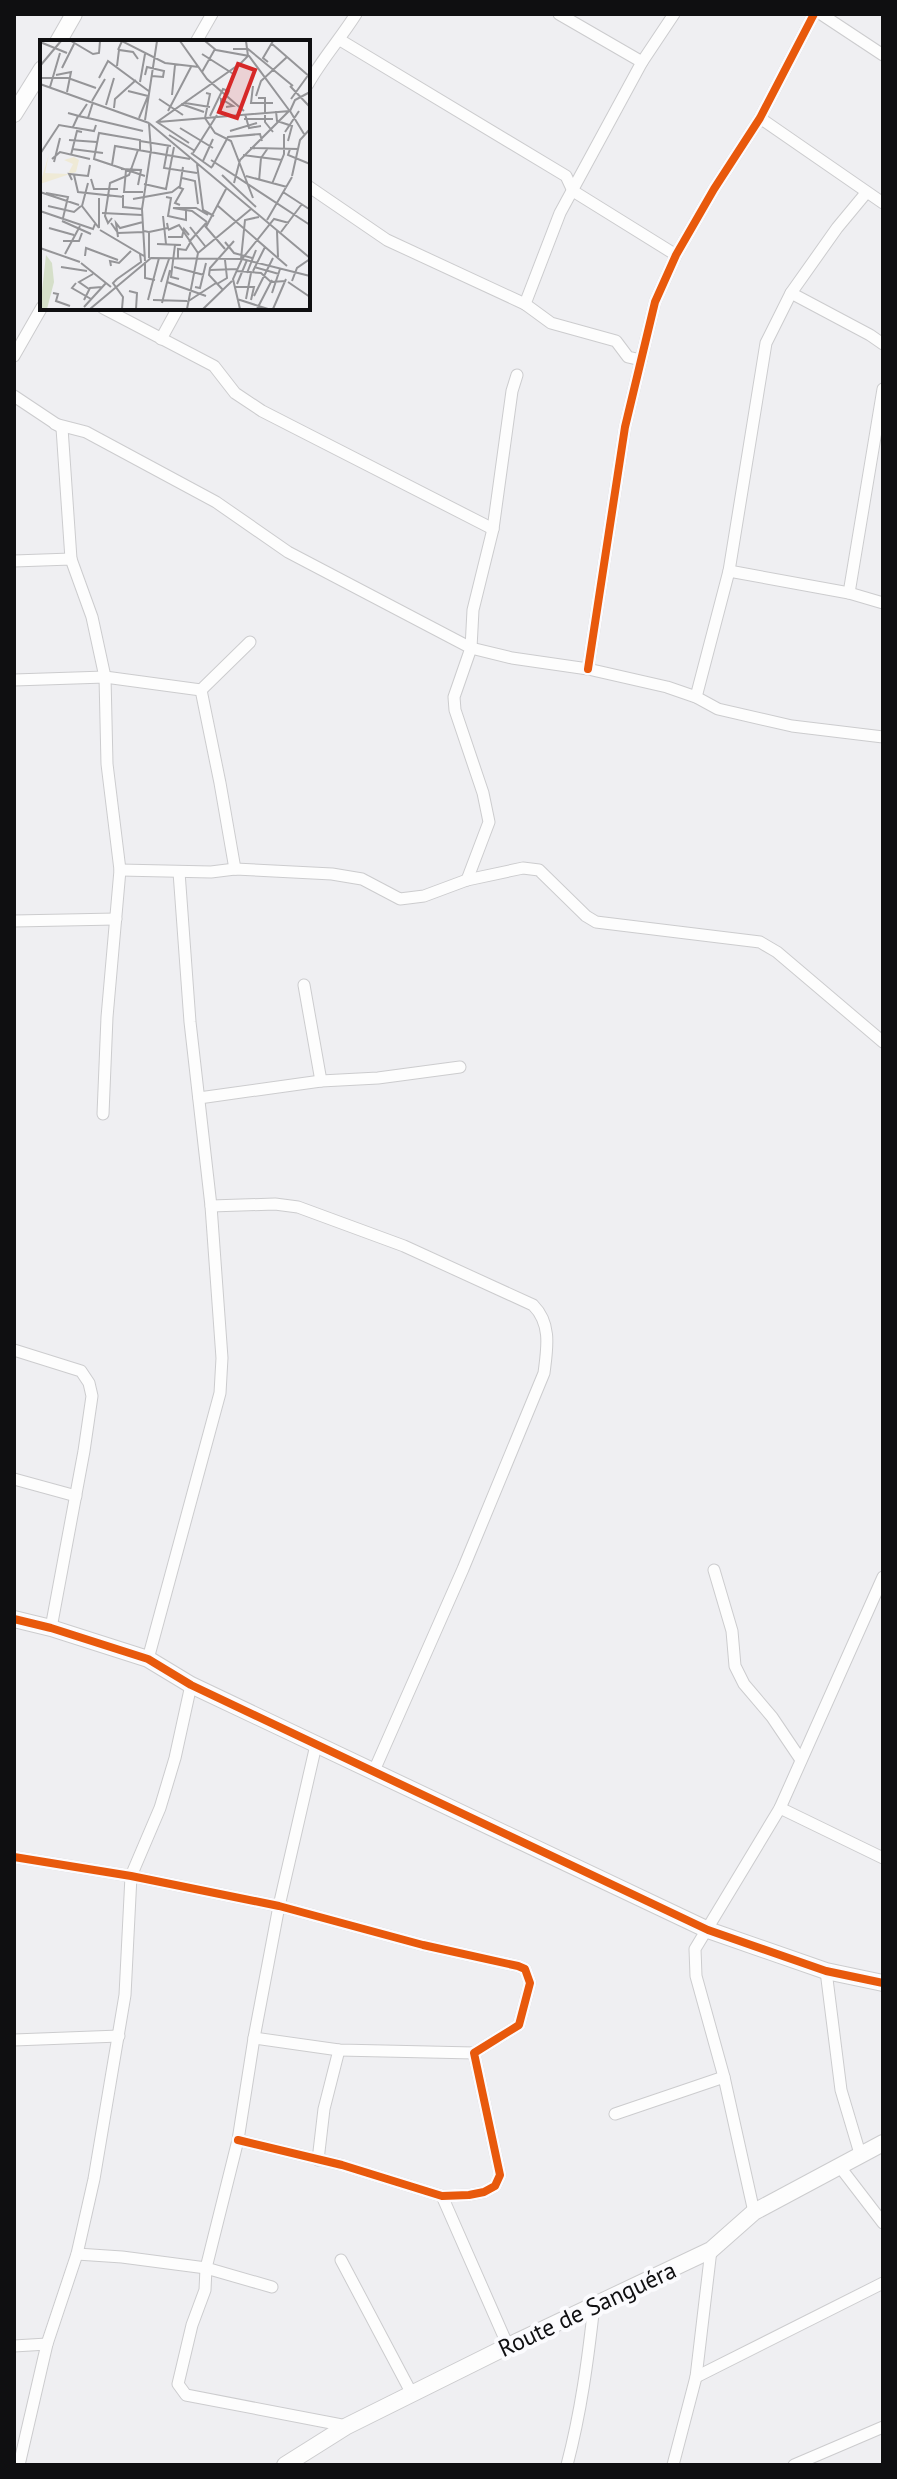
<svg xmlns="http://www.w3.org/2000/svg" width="897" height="2479" font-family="'PT Sans',sans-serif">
<rect width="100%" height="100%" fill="#efeff2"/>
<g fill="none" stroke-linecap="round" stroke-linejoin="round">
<defs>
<g id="street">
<path d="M 559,14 L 642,62"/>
<path d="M 821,14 L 883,55"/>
<path d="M 340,40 L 566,176 L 573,191 L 676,255"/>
<path d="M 196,42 L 212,14"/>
<path d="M 308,84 C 322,59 341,38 356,14"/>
<path d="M 760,118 L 883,203"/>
<path d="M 308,186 L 387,240 L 525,304"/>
<path d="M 791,293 L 870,335 L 883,344"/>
<path d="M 103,308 L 214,366 L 235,393 L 262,411 L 493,529"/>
<path d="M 161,339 L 178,308"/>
<path d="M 14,356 L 42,307"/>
<path d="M 641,360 L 628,357 L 616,341 L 551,323 L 525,304 L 560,213 L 642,62 L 674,14"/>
<path d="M 14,396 L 62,428 L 71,559"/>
<path d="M 55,424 L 86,432 L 216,502 L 288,552 L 471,648 L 512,658 L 588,669 L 667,687 L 696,697 L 718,709 L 792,726 L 883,737"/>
<path d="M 14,561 L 71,559 L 92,617 L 105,677 L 107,764 L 120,870 L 107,1017 L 103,1114"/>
<path d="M 729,571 L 849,593 L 883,603"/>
<path d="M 849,593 L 883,389"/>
<path d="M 588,669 L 625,427 L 655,302 L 676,255 L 714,189 L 760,118 L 814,14"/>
<path d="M 14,680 L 105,677 L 201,690 L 250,642"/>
<path d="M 201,690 L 220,783 L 235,869"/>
<path d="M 696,697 L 729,571 L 766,343 L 791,293 L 837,228 L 866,193"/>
<path d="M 120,870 L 211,872 L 235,869 L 332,874 L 362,879 L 400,899 L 424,896 L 467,880 L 523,868 L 539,870 L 586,916 L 596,922 L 760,942 L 777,952 L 883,1042"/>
<path d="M 467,880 L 489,822 L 483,793 L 455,710 L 454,697 L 471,648 L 473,610 L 493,529 L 512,391 L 517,375"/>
<path d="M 14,921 L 116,919"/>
<path d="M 304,985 L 321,1081 L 378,1078 L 460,1067"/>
<path d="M 199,1098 L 321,1081"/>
<path d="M 211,1206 L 275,1204 L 298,1207 L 404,1246 L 533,1305 C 552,1324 547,1349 544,1373 L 463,1569 L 373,1773"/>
<path d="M 14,1350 L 81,1371 L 89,1383 L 92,1396 L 84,1451 L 51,1628"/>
<path d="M 14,1479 L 76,1496"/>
<path d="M 714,1570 L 732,1631 L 735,1666 L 744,1684 L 772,1717 L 801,1760"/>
<path d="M 148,1659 L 220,1393 L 222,1358 L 211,1206 L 190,1022 L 179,872"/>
<path d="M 316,1745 L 279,1906 L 254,2038 L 238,2140 L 206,2268 L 205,2290 L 192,2325 L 178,2384 L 186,2395 L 347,2426"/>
<path d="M 780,1808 L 883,1858"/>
<path d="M 14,1857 L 131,1876 L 279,1906 L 423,1945 L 518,1966 L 525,1969 L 530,1983 L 519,2025 L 474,2053 L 500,2175 L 495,2186 L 484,2192 L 469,2195 L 442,2196 L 342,2165 L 238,2140"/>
<path d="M 826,1971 L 841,2090 L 861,2157"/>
<path d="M 254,2038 L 339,2050 L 474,2053"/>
<path d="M 14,2040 L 119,2036"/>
<path d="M 615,2114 L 724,2077"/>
<path d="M 318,2160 L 324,2109 L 339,2050"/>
<path d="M 840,2167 L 883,2223"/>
<path d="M 442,2196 L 508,2346"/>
<path d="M 754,2212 L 724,2077 L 696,1976 L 695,1949 L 780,1808 L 883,1577"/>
<path d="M 77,2254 L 122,2257 L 206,2268 L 272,2287"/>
<path d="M 341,2260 L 412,2394"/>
<path d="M 14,2346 L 47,2344"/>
<path d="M 696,2377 L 883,2283"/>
<path d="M 19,2465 L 47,2344 L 77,2254 L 94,2179 L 125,1995 L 131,1876 L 160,1808 L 175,1758 L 191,1685"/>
<path d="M 567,2465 C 581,2412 588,2359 594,2305"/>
<path d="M 673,2465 L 696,2377 L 711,2250"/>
<path d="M 794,2465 L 883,2427"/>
</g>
<g id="secondary">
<path d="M 58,42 L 74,14"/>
<path d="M 14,114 L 42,69"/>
<path d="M 14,1619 L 51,1628 L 148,1659 L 191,1685 L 708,1930 L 826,1971 L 883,1983"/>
<path d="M 285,2465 L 347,2426 L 508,2346 L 711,2250 L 754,2212 L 883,2143"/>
</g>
</defs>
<use href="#street" stroke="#ccccce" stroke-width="13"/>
<use href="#secondary" stroke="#ccccce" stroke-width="18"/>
<use href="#street" stroke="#fdfdfd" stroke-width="11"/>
<use href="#secondary" stroke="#fdfdfd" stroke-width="16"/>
<defs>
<g id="cycleway">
<path d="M 588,669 L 625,427 L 655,302 L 676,255 L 714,189 L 760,118 L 814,14"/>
<path d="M 14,1619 L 51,1628 L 148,1659 L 191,1685 L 708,1930 L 826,1971 L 883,1983"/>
<path d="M 14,1857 L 131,1876 L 279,1906 L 423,1945 L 518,1966 L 525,1969 L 530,1983 L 519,2025 L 474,2053 L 500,2175 L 495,2186 L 484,2192 L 469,2195 L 442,2196 L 342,2165 L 238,2140"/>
</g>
</defs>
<use href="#cycleway" stroke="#fbfbfe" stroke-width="13"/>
<use href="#cycleway" stroke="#e8590c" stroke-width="8"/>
</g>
<g text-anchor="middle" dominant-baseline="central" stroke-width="8" stroke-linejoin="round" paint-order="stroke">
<g font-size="24" fill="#0f0f11" stroke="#fbfbfe">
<text transform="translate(587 2309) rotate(-25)">Route de Sanguéra</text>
</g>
</g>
<g transform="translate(40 40)">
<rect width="270" height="270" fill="#efeff2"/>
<path d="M 6,215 L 12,223 L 14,242 L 7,269 L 0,269 Z" fill="#d5dfc9"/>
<path d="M 9,114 L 5,133 L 28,134 L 33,124 L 24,120 L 34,117 L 39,120 L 36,132 L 0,144 Z" fill="#efead6"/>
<path fill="none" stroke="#959598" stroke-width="2" d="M 31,1 L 53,14 L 59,13 L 60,1M 140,1 L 167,39 L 204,71M 165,1 L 176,10 L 209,16 L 249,70M 0,2 L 27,13M 231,3 L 270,37M 193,9 L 208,9 L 253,46M 78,10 L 82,1 L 125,23 L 159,27M 162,14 L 195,35M 228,22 L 223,18 L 233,1M 0,26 L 21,1M 77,26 L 79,10 L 93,12 L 98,19M 22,28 L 34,4M 162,32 L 175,9M 16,35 L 31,32 L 27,52M 105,35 L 107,27 L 124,31 L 123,37 L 112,36M 0,38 L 28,38 L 56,48M 59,38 L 68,21 L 110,52M 100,42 L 105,14M 0,44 L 109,83M 213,46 L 211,63 L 233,63M 250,46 L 269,66M 10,47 L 20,13M 88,51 L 108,56 L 99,78M 166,53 L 170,54 L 165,78 L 175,93 L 191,101 L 213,158M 132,55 L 135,25M 216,56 L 221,41 L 247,17M 218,58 L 225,58 L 225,82 L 233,92M 119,59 L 143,75M 251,59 L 269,34M 52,61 L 65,39M 145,63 L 170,67M 141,64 L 164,72M 66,65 L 74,38M 74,68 L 75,59 L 96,40M 181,69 L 181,59 L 193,66 L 186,67M 128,71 L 151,27M 236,71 L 237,81 L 252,86 L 248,101M 250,71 L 255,60 L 270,52M 250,71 L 264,94M 28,73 L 39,76 L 47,64M 205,74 L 209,88 L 221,86M 170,76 L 183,49 L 189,51 L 187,56M 48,78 L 103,91M 204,79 L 233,79M 105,80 L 117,1M 118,82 L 250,71M 109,83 L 270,218M 33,87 L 38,76 L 48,78 L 53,62M 140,88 L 173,108M 190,91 L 217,83M 245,92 L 259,71M 129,95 L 155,111M 29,100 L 57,102M 100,101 L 131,106M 149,103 L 117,82 L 201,23 L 208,16 L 206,1M 128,106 L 124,128 L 157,133M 210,108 L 258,109M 32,109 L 63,113M 250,109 L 248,115 L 270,124M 100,111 L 100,100 L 59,93 L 54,119 L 105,136M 151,113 L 172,128M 153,113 L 177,75M 0,114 L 19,85 L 54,91 L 56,85M 31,115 L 37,91 L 42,92M 203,115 L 242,120M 12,119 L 20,112 L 50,119M 171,120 L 270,185M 163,121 L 173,99M 14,122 L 20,98M 157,124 L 163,170 L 174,176M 72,125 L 75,106 L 150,119M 172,127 L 188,97 L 220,94 L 222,101M 81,129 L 101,130 L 98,145M 86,130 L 84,152 L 103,152M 34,135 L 38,152 L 84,157M 182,135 L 216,167M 206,136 L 247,147M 252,136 L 260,100 L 270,89M 142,138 L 155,141 L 158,164M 51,139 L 54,149 L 78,149M 32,140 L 29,134 L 48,136 L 50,125M 219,141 L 221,118 L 228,108M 48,143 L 42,166 L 59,188M 194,143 L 200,120 L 249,71M 104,144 L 126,149 L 134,107M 232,144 L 244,114 L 244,94M 138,147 L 143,149 L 135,163 L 140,165M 0,152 L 39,165M 243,152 L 269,169M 6,153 L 28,157 L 23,178M 83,155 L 83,167 L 102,169M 126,157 L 131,158 L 128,176 L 146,180 L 146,170M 59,158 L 59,188M 93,159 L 132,152 L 140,146 L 143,127M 8,166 L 34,172 L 41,166M 178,166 L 247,226M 0,171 L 53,189 L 55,184M 62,173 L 102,175M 123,176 L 126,204M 72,178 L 68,183 L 65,176 L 70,143 L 89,135 L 98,110M 227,180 L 252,137M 22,181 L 51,194M 167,182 L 152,171 L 133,168 L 156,168 L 168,175M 71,183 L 78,193 L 104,192M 165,186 L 185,209M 150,187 L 165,206M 166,187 L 186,149M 9,188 L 34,195M 60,190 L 104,216M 128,190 L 139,185 L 158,213M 104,191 L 109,192 L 109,218M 237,191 L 238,217M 109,192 L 128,188 L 127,183M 241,192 L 262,164M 78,197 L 76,183 L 80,188 L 103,182M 128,197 L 142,197 L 144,189 L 149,195M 23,201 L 39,201 L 42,193M 149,202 L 167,182M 185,202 L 194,213 L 212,218M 117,204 L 141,205M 135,205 L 131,237 L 139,239M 0,208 L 40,222M 25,214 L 40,186M 45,216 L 46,208 L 78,220M 138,219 L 138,209 L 146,210 L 150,203M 201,219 L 205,180 L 219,177M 105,221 L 102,169 L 111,110 L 109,84M 105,222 L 105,238 L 115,240M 41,223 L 71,247M 71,226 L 70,221 L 79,223 L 91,211M 21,227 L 47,231M 134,227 L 164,235M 214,227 L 239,234M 170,230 L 198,229M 197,231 L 221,233 L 231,242 L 246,241M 213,231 L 225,207M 207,233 L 216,210M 77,239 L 73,243 L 83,257 L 82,269M 77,239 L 101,222 L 100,214M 252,241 L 257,228 L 270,219M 121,242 L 129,219M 127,242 L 166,256M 248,242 L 270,257M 36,243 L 32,248 L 51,259M 177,244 L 187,238 L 185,220M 197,244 L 207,220M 155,247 L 160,248 L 166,223M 195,247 L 214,247 L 211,260M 49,249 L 39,242 L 53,234M 183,250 L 169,235 L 170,228 L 194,201M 89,251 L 97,253 L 96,269M 13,253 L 18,254 L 16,261 L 30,266M 232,253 L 240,229M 214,256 L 233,218M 197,259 L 228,269M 206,259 L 211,233M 44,260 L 50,248 L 62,247M 108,260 L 119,218M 113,260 L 147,261M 147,262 L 176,243M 122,263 L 130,230M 44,267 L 66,243M 50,269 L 111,218 L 202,219 L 270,236M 147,269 L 158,213 L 211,169M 163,269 L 192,241M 200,269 L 193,239 L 202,219 L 234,179 L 249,183M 217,269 L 232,240M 233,269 L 246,239"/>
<path fill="#d62828" fill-opacity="0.15" stroke="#d62828" stroke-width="4" d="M 198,24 L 215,30 L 197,78 L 179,72 Z"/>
<rect width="270" height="270" fill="none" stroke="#0f0f11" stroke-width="4"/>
</g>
<rect width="897" height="2479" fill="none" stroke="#0f0f11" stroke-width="32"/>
</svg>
